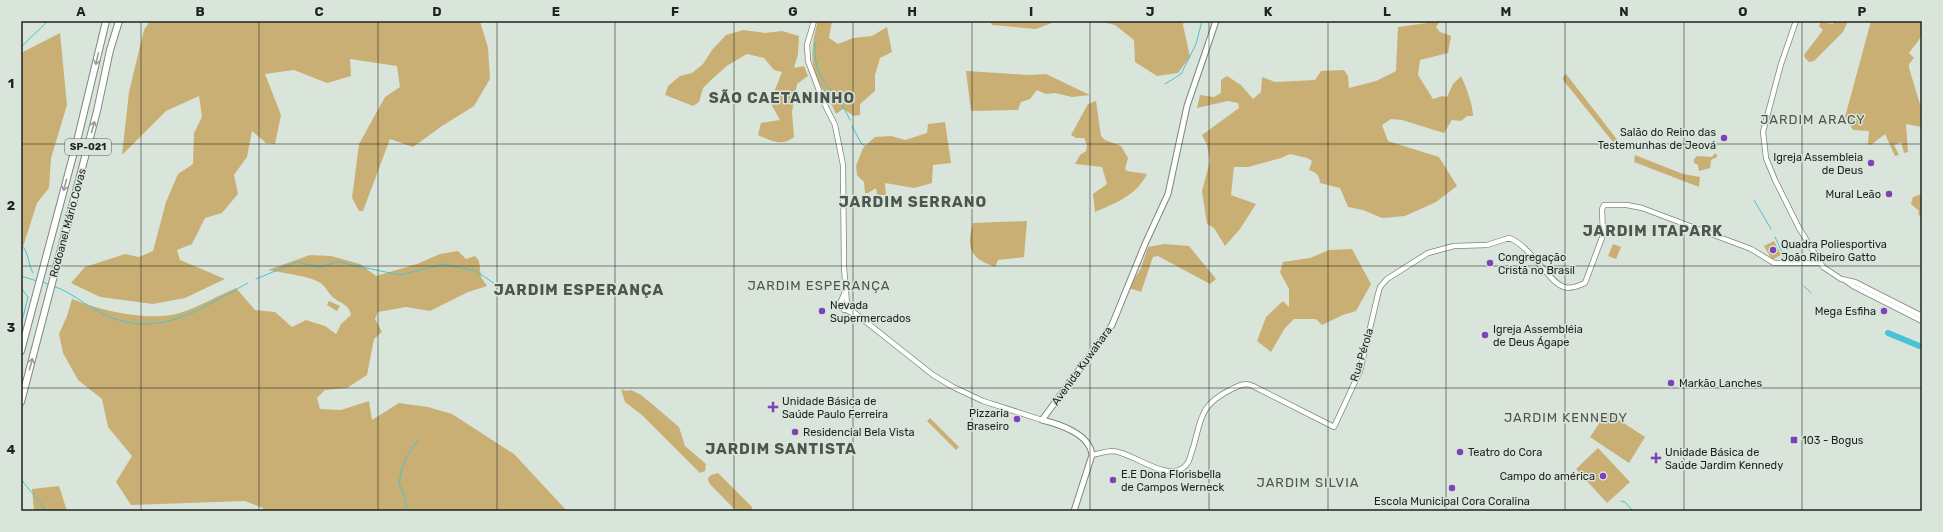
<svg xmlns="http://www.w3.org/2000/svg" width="1943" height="532" font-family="Rubik,sans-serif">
<rect width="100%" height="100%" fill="#d9e5da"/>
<g fill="#caaf74">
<path d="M 150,21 L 480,21 L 488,48 L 490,79 L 474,106 L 442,126 L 413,147 L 390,139 L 363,211 L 359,211 L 352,198 L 359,144 L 385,97 L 400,87 L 397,66 L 350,59 L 351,76 L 327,83 L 294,70 L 265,74 L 281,115 L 275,144 L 266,143 L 252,131 L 247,157 L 234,175 L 238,194 L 222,213 L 205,218 L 192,244 L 177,250 L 180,260 L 225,279 L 185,298 L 153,304 L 100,297 L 71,283 L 85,267 L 125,254 L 139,257 L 153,251 L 166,202 L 178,174 L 193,164 L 194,133 L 202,117 L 199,96 L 166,111 L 122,155 L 129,92 L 144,30 Z"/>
<path d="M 818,21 L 832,21 L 829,38 L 838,44 L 853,38 L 872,36 L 887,27 L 892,52 L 880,58 L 875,75 L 875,91 L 860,104 L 860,115 L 854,116 L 843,109 L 836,114 C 830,98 815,82 813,65 C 811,51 814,34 818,21 Z"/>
<path d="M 990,21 L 1057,21 L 1036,29 L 992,25 Z"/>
<path d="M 1099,21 L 1184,21 L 1183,25 L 1190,57 L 1178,73 L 1157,76 L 1135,62 L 1134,40 L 1115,25 Z"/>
<path d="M 1427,21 L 1440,21 L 1436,27 L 1440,32 L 1451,36 L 1448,53 L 1420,60 L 1418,75 L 1433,99 L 1442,96 L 1447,97 L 1453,84 L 1461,76 C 1466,86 1473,105 1473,116 L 1467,116 L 1461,121 L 1452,120 L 1444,133 L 1402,120 L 1391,119 L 1382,125 L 1388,141 L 1439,157 L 1457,186 L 1436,202 L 1405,216 L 1382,218 L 1363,210 L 1348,207 L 1340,188 L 1320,183 C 1320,175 1315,172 1309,170 L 1312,161 L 1307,158 L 1290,154 L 1281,158 L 1248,167 L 1234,167 L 1231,195 L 1256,204 L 1240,229 L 1225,246 L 1214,228 L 1207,224 L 1202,191 L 1210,161 L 1207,145 L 1202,135 L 1239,108 L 1238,103 L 1228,101 L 1197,108 L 1200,95 L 1214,97 L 1221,93 L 1221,80 L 1227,76 L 1241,85 L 1253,99 L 1261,92 L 1262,77 L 1275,82 L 1315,80 L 1321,71 L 1344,70 L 1348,76 L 1349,88 L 1376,81 L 1396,71 L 1398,27 L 1427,23 Z"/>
<path d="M 1834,21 L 1848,21 L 1843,32 L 1814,61 L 1809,62 L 1805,58 L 1804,55 L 1823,30 L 1819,26 L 1821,22 L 1833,24 Z"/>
<path d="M 1871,21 L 1921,21 C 1927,34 1916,43 1909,53 L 1914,58 L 1909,64 L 1909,68 L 1922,111 L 1922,127 L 1906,124 L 1908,152 L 1904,153 L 1901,142 L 1894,145 L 1899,155 L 1895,156 L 1885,134 L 1871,145 L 1868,144 L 1869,131 L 1853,130 L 1845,117 Z"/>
<path d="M 743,30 L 765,33 L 782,31 L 799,36 L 798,54 L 794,68 L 804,66 L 808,76 L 797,84 L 792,112 L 794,137 C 781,147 771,141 758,135 L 761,123 L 780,120 L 770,102 L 782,72 L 774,70 L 764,58 L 747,54 L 728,65 L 711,80 L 703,88 L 699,102 L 693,106 L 665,95 L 668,86 L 680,76 L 692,73 L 703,64 L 712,50 L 726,35 Z"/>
<path d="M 60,33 L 67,105 L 51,158 L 49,188 L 37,203 L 21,253 L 21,53 Z"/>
<path d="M 966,71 L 1030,75 L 1046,74 L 1090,95 L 1072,97 L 1055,93 L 1046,94 L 1037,90 L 1030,99 L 1021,102 L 1018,110 L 971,111 Z"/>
<path d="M 1566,74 L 1619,142 L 1617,147 L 1563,80 L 1563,77 Z"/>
<path d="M 1096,101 L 1101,136 L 1105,140 L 1121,146 L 1128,158 L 1125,169 L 1127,171 L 1147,174 C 1136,196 1117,202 1095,212 L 1093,194 L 1107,184 L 1102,167 L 1075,164 L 1080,155 L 1086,151 L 1087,145 L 1084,138 L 1076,138 L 1071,135 L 1088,104 Z"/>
<path d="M 945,122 L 951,163 L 933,165 L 932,183 L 914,188 L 885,183 L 886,195 L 877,195 L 876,188 L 868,193 L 865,193 L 864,182 L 857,175 L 856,166 L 863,148 L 875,137 L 891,136 L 905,140 L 927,133 L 928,124 Z"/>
<path d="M 1714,154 L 1717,154 L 1717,157 L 1711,160 L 1710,168 L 1699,171 L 1698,165 L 1694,163 L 1694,159 L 1697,156 L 1712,157 Z"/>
<path d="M 1635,155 L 1683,174 L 1700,177 L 1699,187 L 1634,162 Z"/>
<path d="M 1922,194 L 1922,218 L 1918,214 L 1919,211 L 1911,204 L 1913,197 Z"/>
<path d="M 1027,221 L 1024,257 L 998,260 L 995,267 C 970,258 966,248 973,223 Z"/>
<path d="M 1774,241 L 1781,255 L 1772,260 L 1764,246 Z"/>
<path d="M 1164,244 L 1189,246 L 1216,279 L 1210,284 L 1158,256 L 1153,257 L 1141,292 L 1129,288 L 1141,268 L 1148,247 Z"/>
<path d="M 1613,244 L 1621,247 L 1616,259 L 1608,256 Z"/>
<path d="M 1352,249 L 1371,284 L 1356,311 L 1343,315 L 1322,325 L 1316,319 L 1294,319 L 1285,328 L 1271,352 L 1257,341 L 1266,317 L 1283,301 L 1289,307 L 1289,289 L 1280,272 L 1283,262 L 1310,258 L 1329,250 Z"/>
<path d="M 458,251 L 466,259 L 475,256 L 479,261 L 481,277 L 487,286 L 468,292 L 430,311 L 406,307 L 378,312 L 375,319 L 382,332 L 374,339 L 367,375 L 347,388 L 325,390 L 317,398 L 320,409 L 341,410 L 369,401 L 372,420 L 399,403 L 428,407 L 452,414 L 514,454 L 567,511 L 263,511 L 263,508 L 245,501 L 131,505 L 116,482 L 132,456 L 108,427 L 102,399 L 78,380 L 63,353 L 59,334 L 67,316 L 72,299 C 102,311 149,322 180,313 C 199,307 217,296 236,288 L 255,310 L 275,312 L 292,327 L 306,320 L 325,326 L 336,334 L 341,324 L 351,315 C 349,304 341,304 334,298 C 329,295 327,288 322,284 C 312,276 282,273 268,270 L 310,255 L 331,256 L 360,264 L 376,276 L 417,264 L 440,254 Z"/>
<path d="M 329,301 L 340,306 L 337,311 L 327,305 Z"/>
<path d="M 621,389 L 626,391 L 631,390 L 641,395 L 652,404 L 679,427 L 685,446 L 706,464 L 705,471 L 700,473 L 642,415 L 625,402 Z"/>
<path d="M 1607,412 L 1645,437 L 1629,463 L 1590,437 Z"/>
<path d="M 930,418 L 959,447 L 956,450 L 927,421 Z"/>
<path d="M 1598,448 L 1630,482 L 1607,503 L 1576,469 Z"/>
<path d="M 718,473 L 752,507 L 752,511 L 736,511 L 709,483 L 708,478 L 711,475 Z"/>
<path d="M 59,486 L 67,511 L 34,511 L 32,489 Z"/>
</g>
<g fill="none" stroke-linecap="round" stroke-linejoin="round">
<g stroke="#49c2d7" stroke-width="1">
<path d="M 816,41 C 810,81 836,88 850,120"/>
<path d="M 21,47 L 48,21"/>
<path d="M 1165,84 L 1181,74 L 1196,44 L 1202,21"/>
<path d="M 852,126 L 861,143 L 865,146"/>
<path d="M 1754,200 L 1771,229"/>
<path d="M 1775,237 L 1786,261"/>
<path d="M 21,245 C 29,251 28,265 33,273"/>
<path d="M 21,276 L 37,281"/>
<path d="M 256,279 L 297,262 L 319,267 L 338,262 L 400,275 L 443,264 L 476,271 L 495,284"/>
<path d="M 42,282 L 48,284"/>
<path d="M 53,286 C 75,293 92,312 115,319 C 165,336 205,306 248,283"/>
<path d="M 1804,286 L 1811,293"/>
<path d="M 21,288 L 28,297 L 21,325"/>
<path d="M 21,479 C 29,491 39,498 45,511"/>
<path d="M 1621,501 L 1625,502 L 1633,511"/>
<path d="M 407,511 L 405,498 L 399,484 L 401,471 L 407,456 L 418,440"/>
</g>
<path stroke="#49c2d7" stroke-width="6" d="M 1888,333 L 1922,347"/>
<defs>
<g id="secondary">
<path d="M 814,21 L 807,45 L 808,61 L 823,101 L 835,125 L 843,165 L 844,267 L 847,305 L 844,310"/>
<path d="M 1796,21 L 1781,64 L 1763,132 L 1766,158 L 1775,180 L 1799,228 L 1823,267 L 1841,279 L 1855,282 L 1922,316"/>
<path d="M 1846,281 L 1853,286 L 1922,321"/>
<path d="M 845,292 L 839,306 L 854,314"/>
<path d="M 841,302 L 933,375 L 953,387 L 983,401 L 1042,420"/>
<path d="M 1092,455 C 1098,454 1106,451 1113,451 C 1134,453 1166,482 1184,467 C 1188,464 1190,459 1191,454 C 1202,423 1196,407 1230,390 C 1238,386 1244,382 1253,386 L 1334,427 L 1360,371 L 1378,294 L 1380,287 L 1387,279 L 1428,253 L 1454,246 L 1487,245 L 1509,238 C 1530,245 1550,284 1564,287 C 1571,289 1578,286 1585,283 L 1603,235 L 1602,209 L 1604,205 L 1627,205 L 1642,208 L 1751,249 L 1774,263 L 1819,263"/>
</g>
<path id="primary" d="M 1074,511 L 1092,455 C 1090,434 1059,424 1042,420 L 1112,325 L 1145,244 L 1168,194 L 1187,106 L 1216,21"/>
<g id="motorway">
<path d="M 21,351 L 78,137 L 106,21"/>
<path d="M 21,402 L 97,111 L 110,50 L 119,21"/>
</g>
</defs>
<use href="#secondary" stroke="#7c877d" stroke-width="6"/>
<use href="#primary" stroke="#7c877d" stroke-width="7"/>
<use href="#motorway" stroke="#7c877d" stroke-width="8"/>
<use href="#secondary" stroke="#fff" stroke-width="4.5"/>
<use href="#primary" stroke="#fff" stroke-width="5"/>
<use href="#motorway" stroke="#fff" stroke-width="6"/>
</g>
<defs><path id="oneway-shaft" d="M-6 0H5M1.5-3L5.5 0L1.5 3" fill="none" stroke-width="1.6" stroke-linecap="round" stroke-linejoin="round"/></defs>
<g stroke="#9a9c9a">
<use href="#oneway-shaft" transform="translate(97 59) rotate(103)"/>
<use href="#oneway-shaft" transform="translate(93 127) rotate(-75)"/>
<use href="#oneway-shaft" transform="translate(65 185) rotate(105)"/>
<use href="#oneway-shaft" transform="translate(31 364) rotate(-75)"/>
</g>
<path fill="none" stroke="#1e231f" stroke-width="1" stroke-opacity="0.55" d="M 141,21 L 141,511M 259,21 L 259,511M 378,21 L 378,511M 497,21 L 497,511M 615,21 L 615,511M 734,21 L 734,511M 853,21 L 853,511M 972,21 L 972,511M 1090,21 L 1090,511M 1209,21 L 1209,511M 1328,21 L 1328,511M 1446,21 L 1446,511M 1565,21 L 1565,511M 1684,21 L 1684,511M 1802,21 L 1802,511M 21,144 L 1922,144M 21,266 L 1922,266M 21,388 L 1922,388"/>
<g fill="#7e41b7" stroke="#d9e5da" stroke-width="1.5">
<circle cx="1724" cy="138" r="4"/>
<circle cx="1871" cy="163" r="4"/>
<circle cx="1889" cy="194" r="4"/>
<circle cx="1773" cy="250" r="4"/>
<circle cx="1490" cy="263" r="4"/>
<circle cx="822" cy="311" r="4"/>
<circle cx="1884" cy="311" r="4"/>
<circle cx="1485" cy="335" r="4"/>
<circle cx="1671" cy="383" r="4"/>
<path d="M771 401h4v4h4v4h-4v4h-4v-4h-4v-4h4z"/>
<circle cx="1017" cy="419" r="4"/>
<circle cx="795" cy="432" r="4"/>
<rect x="1790" y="436" width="8" height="8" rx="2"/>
<circle cx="1460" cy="452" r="4"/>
<path d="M1654 452h4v4h4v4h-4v4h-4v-4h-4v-4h4z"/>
<circle cx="1603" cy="476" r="4"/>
<circle cx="1113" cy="480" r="4"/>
<circle cx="1452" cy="488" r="4"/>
</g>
<g text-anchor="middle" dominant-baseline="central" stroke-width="3" stroke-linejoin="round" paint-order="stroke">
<rect fill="#d9e5da" stroke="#565d57" stroke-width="1" x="65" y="139" width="46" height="16" rx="3"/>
<g font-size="10" font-weight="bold" fill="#1e231f">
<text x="88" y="147">SP-021</text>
</g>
<g font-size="11" fill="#1e231f" stroke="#d9e5da" text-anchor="start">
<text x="1716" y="132" text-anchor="end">Salão do Reino das<tspan x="1716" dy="13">Testemunhas de Jeová</tspan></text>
<text x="1863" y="157" text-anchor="end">Igreja Assembleia<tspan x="1863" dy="13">de Deus</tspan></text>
<text x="1881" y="194" text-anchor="end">Mural Leão</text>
<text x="1781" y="244">Quadra Poliesportiva<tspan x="1781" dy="13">João Ribeiro Gatto</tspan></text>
<text x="1498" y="257">Congregação<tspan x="1498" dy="13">Cristã no Brasil</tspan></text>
<text x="830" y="305">Nevada<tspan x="830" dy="13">Supermercados</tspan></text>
<text x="1876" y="311" text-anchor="end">Mega Esfiha</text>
<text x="1493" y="329">Igreja Assembléia<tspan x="1493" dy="13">de Deus Ágape</tspan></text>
<text x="1679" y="383">Markão Lanches</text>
<text x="782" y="401">Unidade Básica de<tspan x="782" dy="13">Saúde Paulo Ferreira</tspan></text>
<text x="1009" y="413" text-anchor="end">Pizzaria<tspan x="1009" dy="13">Braseiro</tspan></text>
<text x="803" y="432">Residencial Bela Vista</text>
<text x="1802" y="440">103 - Bogus</text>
<text x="1468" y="452">Teatro do Cora</text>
<text x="1665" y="452">Unidade Básica de<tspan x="1665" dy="13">Saúde Jardim Kennedy</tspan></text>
<text x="1121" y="474">E.E Dona Florisbella<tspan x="1121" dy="13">de Campos Werneck</tspan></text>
<text x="1595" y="476" text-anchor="end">Campo do américa</text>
<text x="1452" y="501" text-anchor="middle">Escola Municipal Cora Coralina</text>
</g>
<g font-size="11" fill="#1e231f" stroke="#d9e5da">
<text transform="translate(68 223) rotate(-75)">Rodoanel Mário Covas</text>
<text transform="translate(1362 355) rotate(-73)">Rua Pérola</text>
<text transform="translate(1082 366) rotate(-54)">Avenida Kuwahara</text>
</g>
<g font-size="13" letter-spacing="1" fill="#4c564d" stroke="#d9e5da">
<text x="1813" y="119">JARDIM ARACY</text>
<text x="819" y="285">JARDIM ESPERANÇA</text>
<text x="1566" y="417">JARDIM KENNEDY</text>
<text x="1308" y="482">JARDIM SILVIA</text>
</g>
<g font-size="15" font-weight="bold" letter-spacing="1" fill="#4c564d" stroke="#d9e5da">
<text x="782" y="98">SÃO CAETANINHO</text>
<text x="913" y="202">JARDIM SERRANO</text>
<text x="1653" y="231">JARDIM ITAPARK</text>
<text x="579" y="290">JARDIM ESPERANÇA</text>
<text x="781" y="449">JARDIM SANTISTA</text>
</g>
</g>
<rect width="1943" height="532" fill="none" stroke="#d9e5da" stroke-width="44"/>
<rect x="22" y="22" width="1899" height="488" fill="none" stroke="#1e231f" stroke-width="1.5"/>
<g font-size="13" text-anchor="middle" font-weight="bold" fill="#1e231f">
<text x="81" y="16">A</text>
<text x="200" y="16">B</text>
<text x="319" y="16">C</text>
<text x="437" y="16">D</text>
<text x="556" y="16">E</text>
<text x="675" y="16">F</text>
<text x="793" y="16">G</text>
<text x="912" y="16">H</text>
<text x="1031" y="16">I</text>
<text x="1150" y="16">J</text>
<text x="1268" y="16">K</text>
<text x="1387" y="16">L</text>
<text x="1506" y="16">M</text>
<text x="1624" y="16">N</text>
<text x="1743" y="16">O</text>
<text x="1862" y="16">P</text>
<text x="11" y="88">1</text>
<text x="11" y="210">2</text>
<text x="11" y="332">3</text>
<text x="11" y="454">4</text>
</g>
</svg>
